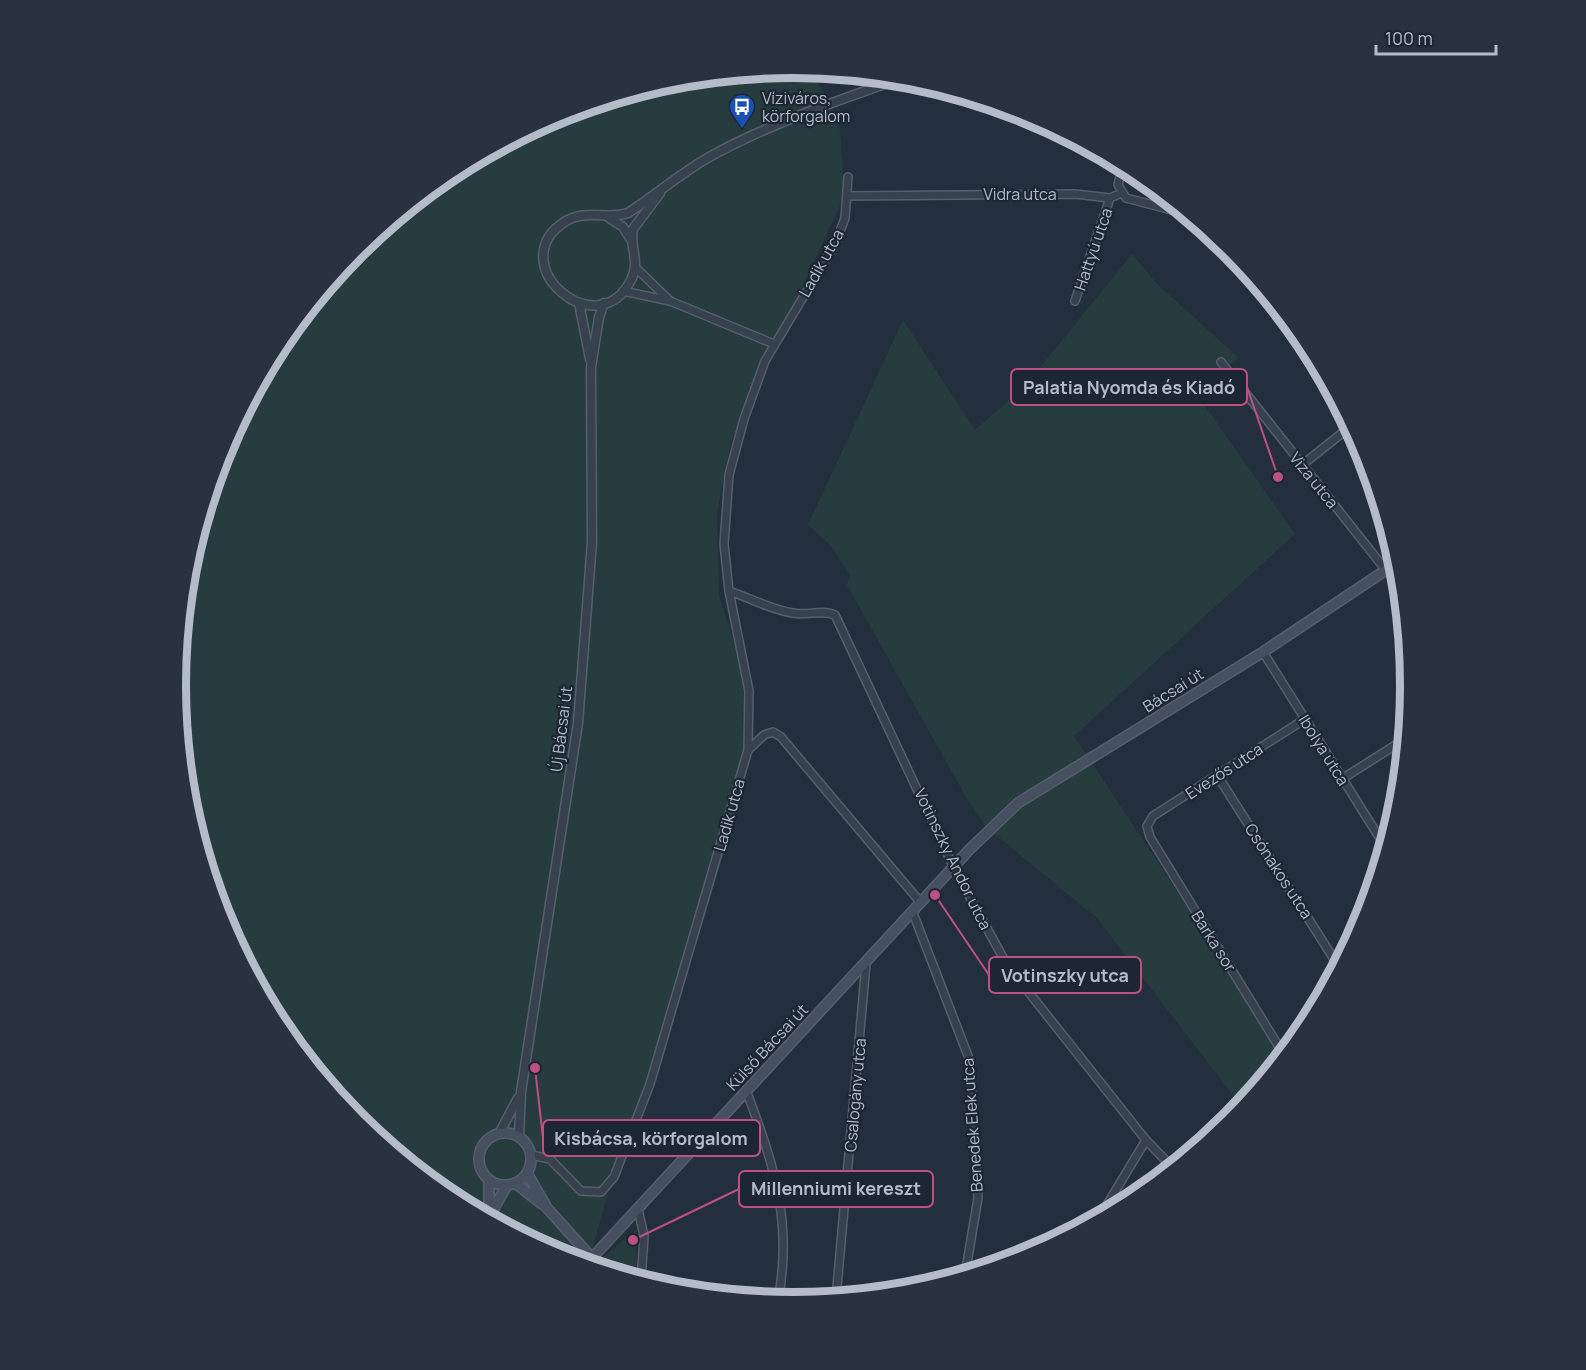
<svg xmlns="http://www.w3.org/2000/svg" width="1586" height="1370" font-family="Manrope,sans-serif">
<rect width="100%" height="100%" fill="#242f3e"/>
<g fill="#263c3f">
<path d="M 793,68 L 810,69 L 839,120 L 845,195 L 731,442 L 717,512 L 719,596 L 744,674 L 748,748 L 736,813 L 680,997 L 606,1200 L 588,1265 L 556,1255 L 450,1198 L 356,1121 L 279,1028 L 222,921 L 187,805 L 176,685 L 187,564 L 223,448 L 280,342 L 357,248 L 450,171 L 557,114 L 673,79 Z"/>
<path d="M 1132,254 L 1157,284 L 1239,358 L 1195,392 L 1295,534 L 1074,736 L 1285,1054 L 1242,1107 L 1097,918 L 987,828 L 966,797 L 847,585 L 850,575 L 831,546 L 808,525 L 903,320 L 975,430 L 1025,386 Z"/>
<path d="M 636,1230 L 637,1280 L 592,1266 Z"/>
</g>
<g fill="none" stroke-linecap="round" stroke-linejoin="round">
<defs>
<g id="minor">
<path d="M 1123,165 L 1118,185 L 1126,198 L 1187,214"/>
<path d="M 848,196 L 1075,194 L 1110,198 L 1122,193"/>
<path d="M 635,267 L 669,300"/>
<path d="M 623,291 L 670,301 L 774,344"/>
<path d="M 1075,301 L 1110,198"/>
<path d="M 1221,362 L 1385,569"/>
<path d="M 1302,465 L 1351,426"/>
<path d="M 729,591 C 750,598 772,610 793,613 C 808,616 821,609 835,615 L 954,868 L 1007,965 L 1146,1140 L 1173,1168"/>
<path d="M 1263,652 L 1386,848"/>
<path d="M 748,750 L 764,735 L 773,732 L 781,737 L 921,903"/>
<path d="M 1217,775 L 1339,967"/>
<path d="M 1342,779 L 1405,739"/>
<path d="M 913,913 L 970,1061 L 978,1198 L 965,1275"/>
<path d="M 1284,1055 L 1150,837 L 1147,826 L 1153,816 L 1305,719"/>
<path d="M 746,1090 C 774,1165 793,1221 778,1301"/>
<path d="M 531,1155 L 550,1159 L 581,1191 L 601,1192 L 614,1177 L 650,1084 L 748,750 L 749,691 L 729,591 L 724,544 L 729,475 L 744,419 L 765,361 L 836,242 L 845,218 L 848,177"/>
<path d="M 638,1209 L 644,1236 L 641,1281"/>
<path d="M 1099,1218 L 1146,1140"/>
<path d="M 836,1298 L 866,964"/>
</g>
<g id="tertiary">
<path d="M 660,193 L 633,229 C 629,246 640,261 632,278 C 598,350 499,262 566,221 C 586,209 607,220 628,213 C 656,195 682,172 711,156 C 771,123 837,101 902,78"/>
<path d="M 608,217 L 623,227 L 632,241"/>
<path d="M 579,303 L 590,359"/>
<path d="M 500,1132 L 518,1098"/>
<path d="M 519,1136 L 521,1092 L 578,723 L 592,542 L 591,367 L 599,317 L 604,303"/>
</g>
<g id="secondary">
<circle cx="505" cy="1159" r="26"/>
<path d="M 527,1173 L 547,1208 L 592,1258 L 970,849 L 1018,803 L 1263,652 L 1398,562"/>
<path d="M 515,1183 L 542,1204"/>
<path d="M 489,1214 L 489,1181"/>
<path d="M 488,1219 L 507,1185"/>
</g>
</defs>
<use href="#minor" stroke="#565f6c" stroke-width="10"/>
<use href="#tertiary" stroke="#565f6c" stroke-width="11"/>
<use href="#secondary" stroke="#565f6c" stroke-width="12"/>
<use href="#minor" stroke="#38414e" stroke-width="7"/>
<use href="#tertiary" stroke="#38414e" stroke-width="8"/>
<use href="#secondary" stroke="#465061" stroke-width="9"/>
</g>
<defs>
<symbol id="bus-pin" viewBox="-11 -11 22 30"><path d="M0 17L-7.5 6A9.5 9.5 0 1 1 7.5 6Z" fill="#1a4fb4" stroke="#1d2633"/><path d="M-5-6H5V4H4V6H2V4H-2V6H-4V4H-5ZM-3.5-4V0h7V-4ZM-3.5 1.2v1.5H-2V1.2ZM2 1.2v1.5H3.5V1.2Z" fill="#fff"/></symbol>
</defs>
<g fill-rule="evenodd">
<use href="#bus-pin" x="727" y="92" width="30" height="40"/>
</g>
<g text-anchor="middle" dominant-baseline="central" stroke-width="4.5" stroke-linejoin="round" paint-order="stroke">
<g font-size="16" fill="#b4bcc9" stroke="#1d2633" text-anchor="start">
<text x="762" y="98">Víziváros,<tspan x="762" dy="18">körforgalom</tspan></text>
</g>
<g font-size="16" fill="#b4bcc9" stroke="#1d2633">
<text x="1020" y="194">Vidra utca</text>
<text transform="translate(1093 249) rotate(-71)">Hattyú utca</text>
<text transform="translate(821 263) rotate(-61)">Ladik utca</text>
<text transform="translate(1314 480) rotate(51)">Viza utca</text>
<text transform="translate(1173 690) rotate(-32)">Bácsai út</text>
<text transform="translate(561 729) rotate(-83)">Új Bácsai út</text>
<text transform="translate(1324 750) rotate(58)">Ibolya utca</text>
<text transform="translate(1224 771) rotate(-33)">Evezős utca</text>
<text transform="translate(729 815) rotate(-74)">Ladik utca</text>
<text transform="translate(953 859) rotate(64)">Votinszky Andor utca</text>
<text transform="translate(1279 871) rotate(57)">Csónakos utca</text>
<text transform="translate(1214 941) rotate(58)">Barka sor</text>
<text transform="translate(767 1047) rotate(-47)">Külső Bácsai út</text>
<text transform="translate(855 1095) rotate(-85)">Csalogány utca</text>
<text transform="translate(972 1125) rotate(-94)">Benedek Elek utca</text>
</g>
</g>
<path d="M0 0H1586V1370H0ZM186 685a607 607 0 1 1 1214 0a607 607 0 1 1-1214 0Z" fill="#29323f" fill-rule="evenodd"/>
<path fill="none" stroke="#b4bcc9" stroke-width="8" d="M186 685a607 607 0 1 1 1214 0a607 607 0 1 1-1214 0Z"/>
<path fill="none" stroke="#bd5182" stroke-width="2" d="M1278 477L1247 387M935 895L989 975M535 1068L543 1138M633 1240L739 1189"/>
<g fill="#bd5182" stroke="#1d2633" stroke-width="2">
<circle cx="1278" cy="477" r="6"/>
<circle cx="935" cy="895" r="6"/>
<circle cx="535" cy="1068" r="6"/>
<circle cx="633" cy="1240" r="6"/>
</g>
<g fill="#1d2633" stroke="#bd5182" stroke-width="2">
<rect x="1011" y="369" width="236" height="36" rx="6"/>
<rect x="989" y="957" width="152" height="36" rx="6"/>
<rect x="543" y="1120" width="217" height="36" rx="6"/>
<rect x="739" y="1171" width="194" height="36" rx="6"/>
</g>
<g font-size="18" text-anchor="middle" font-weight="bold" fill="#b4bcc9">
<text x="1129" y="394">Palatia Nyomda és Kiadó</text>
<text x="1065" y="982">Votinszky utca</text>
<text x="651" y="1145">Kisbácsa, körforgalom</text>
<text x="836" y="1195">Millenniumi kereszt</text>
</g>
<path d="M1376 45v9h120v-9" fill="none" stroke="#b4bcc9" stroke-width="3"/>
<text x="1385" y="45" font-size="18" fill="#b4bcc9" stroke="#1d2633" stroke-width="4.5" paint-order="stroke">100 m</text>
</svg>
